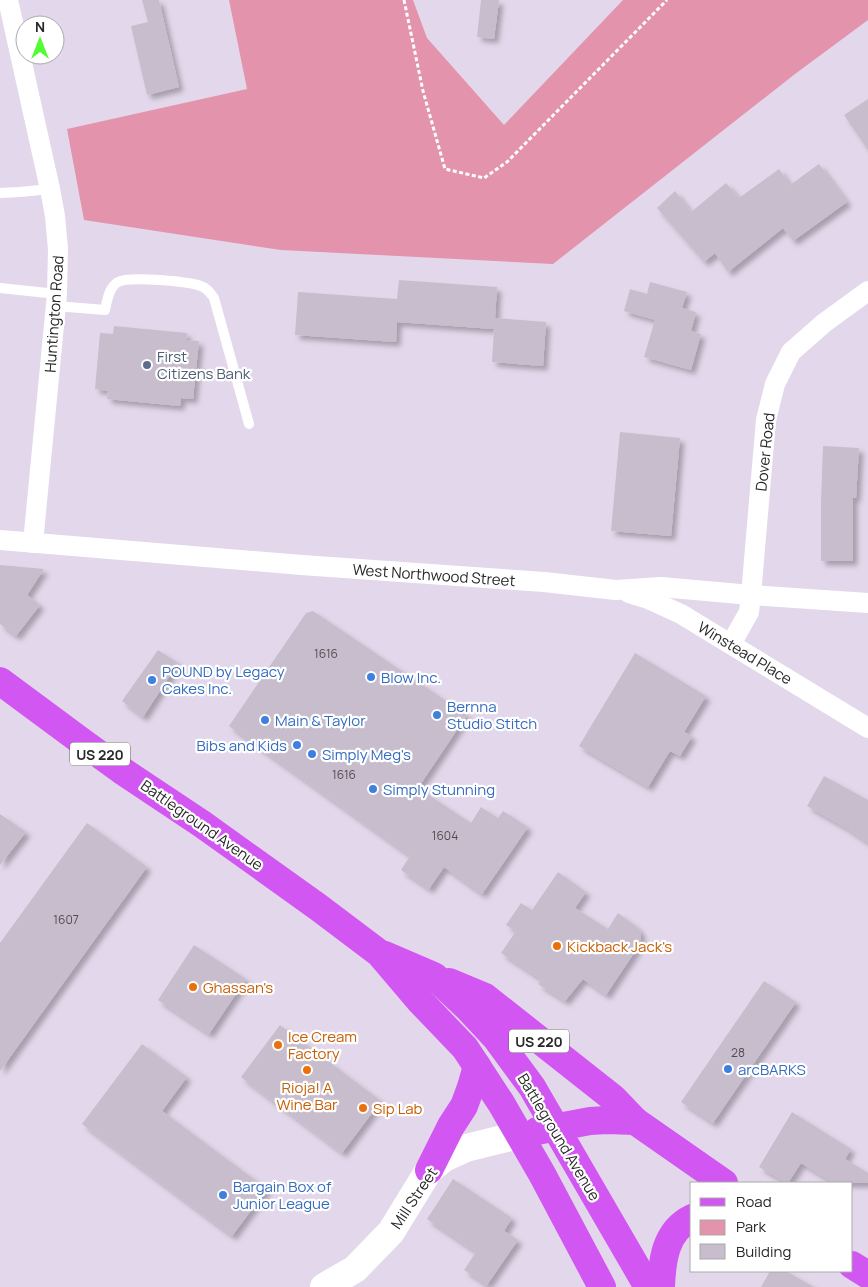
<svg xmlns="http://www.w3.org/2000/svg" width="868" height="1287" font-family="Manrope,sans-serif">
<defs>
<filter id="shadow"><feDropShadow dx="4.5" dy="4.5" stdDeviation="2.5" flood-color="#0004"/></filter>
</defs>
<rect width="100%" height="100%" fill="#e3d8eb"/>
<path fill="#e393ac" d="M 229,0 L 413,0 L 427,38 L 504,125 L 623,0 L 868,0 L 868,20 L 795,74 L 553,264 L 281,250 L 84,220 L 67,129 L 247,89 Z"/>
<g fill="#c7bdcc" filter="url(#shadow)">
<path d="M 142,0 L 159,0 L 179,87 L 147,95 L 131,26 L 148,22 Z"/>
<path d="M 481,0 L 499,0 L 494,39 L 477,37 Z"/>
<path d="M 868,99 L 868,150 L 844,115 Z"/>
<path d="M 819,164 L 847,202 L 793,241 L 783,228 L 728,272 L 715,253 L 704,262 L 657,208 L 675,191 L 691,212 L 726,183 L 739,198 L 779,169 L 790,185 Z"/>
<path d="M 399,280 L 497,287 L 495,318 L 546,322 L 543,366 L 492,362 L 494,329 L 397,322 L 396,342 L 295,335 L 298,292 L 397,299 Z"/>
<path d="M 650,282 L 687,292 L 682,308 L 696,312 L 691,331 L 701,334 L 691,370 L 644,357 L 655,320 L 624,311 L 630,289 L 647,294 Z"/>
<path d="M 114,326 L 187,333 L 186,340 L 199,341 L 193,399 L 181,398 L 180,406 L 107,399 L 108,391 L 95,389 L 100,333 L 113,334 Z"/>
<path d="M 620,432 L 680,438 L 671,536 L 611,531 Z"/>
<path d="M 823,446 L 859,448 L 856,498 L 853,498 L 853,561 L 821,561 L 821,503 Z"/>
<path d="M 0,565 L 44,569 L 27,595 L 40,605 L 16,636 L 0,624 Z"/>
<path d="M 313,611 L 467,715 L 418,788 L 471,823 L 481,807 L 498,818 L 503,811 L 528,827 L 482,894 L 444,867 L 429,889 L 401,870 L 410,856 L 229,726 L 306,613 Z"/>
<path d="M 158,650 L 178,663 L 143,717 L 122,701 Z"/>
<path d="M 635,653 L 706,696 L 684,732 L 692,736 L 680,756 L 670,751 L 648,787 L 579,746 Z"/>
<path d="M 824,776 L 868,800 L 868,843 L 846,828 L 807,806 Z"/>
<path d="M 0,814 L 26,832 L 0,865 Z"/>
<path d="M 87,823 L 147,867 L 0,1071 L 0,943 Z"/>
<path d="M 558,872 L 586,892 L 575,908 L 608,929 L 618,913 L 637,927 L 641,933 L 640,944 L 606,995 L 583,979 L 565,1001 L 538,984 L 542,980 L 501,953 L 516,931 L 506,925 L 521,903 L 532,910 Z"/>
<path d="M 194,945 L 246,979 L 209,1034 L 158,1000 Z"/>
<path d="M 764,981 L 796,1002 L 713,1123 L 681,1102 Z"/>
<path d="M 280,1025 L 381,1101 L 342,1153 L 241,1077 Z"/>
<path d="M 142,1044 L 187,1077 L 162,1111 L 267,1189 L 232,1236 L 82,1124 Z"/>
<path d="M 792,1112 L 851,1149 L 845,1159 L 868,1173 L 868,1183 L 834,1183 L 801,1163 L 788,1183 L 787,1183 L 759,1167 Z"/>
<path d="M 453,1179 L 512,1218 L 504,1231 L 518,1240 L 487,1285 L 464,1270 L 476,1252 L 427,1219 Z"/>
<path d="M 770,1271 L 786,1271 L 814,1287 L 761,1287 Z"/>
</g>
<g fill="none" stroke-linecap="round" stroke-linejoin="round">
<path stroke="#fff" stroke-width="3" stroke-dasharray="4 2.5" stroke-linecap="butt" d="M 404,0 L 423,91 L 445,169 L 484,178 L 507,162 L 667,0"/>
<g stroke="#fff" stroke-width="10">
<path d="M 0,193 L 20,192 L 50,189"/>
<path d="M 0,288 L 57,294"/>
<path d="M 56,306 L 105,310 C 107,301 109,287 118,282 C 128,276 191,281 203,287 C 208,289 211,294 214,298 L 249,424"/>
</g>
<g stroke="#fff" stroke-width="20">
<path d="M 8,0 L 50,189 L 55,216 L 58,249 L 57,294 L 33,543"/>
<path d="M 0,540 L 302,565 L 544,582 L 616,590 L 661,587 L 751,595 L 868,603"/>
<path d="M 629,593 L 648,599 L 681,614 L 868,728"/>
<path d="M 731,644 L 749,612 L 751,595 L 766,420 L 775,384 L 791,352 L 824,323 L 868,291"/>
</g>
<path stroke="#fff" stroke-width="28" d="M 324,1287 L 355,1269 L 391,1232 L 429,1170 L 444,1158 L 466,1148 L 519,1135"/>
<g stroke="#d256f2" stroke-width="28">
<path d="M 0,681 L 81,741 L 121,770 L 202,824 L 318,907 L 379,953 L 419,1000 L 465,1048 L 501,1103 L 542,1174 L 602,1287"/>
<path d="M 385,955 L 434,976 L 468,1008 L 496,1038 L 532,1087 L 648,1287"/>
<path d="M 449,982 L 485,997 L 613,1098 L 635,1121"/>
<path d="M 537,1131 L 590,1121 L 607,1120 L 635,1121 L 724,1183"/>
<path d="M 429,1170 L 451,1126 L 464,1106 L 471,1087 L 477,1066"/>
<path d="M 852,1265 L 868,1275"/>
<path d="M 661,1287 C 662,1261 665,1231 692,1218"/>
</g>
</g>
<circle fill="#5c6f8a" stroke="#fff" stroke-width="2" cx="147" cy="365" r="5"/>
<g fill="#3f7fe0" stroke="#fff" stroke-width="2">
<circle cx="371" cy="677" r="5"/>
<circle cx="152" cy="680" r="5"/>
<circle cx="437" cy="715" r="5"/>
<circle cx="265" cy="720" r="5"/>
<circle cx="297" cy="745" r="5"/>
<circle cx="312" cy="754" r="5"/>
<circle cx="373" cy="789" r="5"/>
<circle cx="728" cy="1069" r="5"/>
<circle cx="223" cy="1195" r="5"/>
</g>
<g fill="#e8710a" stroke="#fff" stroke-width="2">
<circle cx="557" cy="946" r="5"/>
<circle cx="193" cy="987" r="5"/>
<circle cx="278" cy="1045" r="5"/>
<circle cx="307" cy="1070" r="5"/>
<circle cx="363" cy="1108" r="5"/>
</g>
<g text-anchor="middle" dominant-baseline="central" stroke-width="4.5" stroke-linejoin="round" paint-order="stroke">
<g font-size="12" fill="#4f4c50">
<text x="326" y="653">1616</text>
<text x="344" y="774">1616</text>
<text x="445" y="835">1604</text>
<text x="66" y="919">1607</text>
<text x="738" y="1052">28</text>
</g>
<g fill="#fff" stroke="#686868" stroke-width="1">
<rect x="70" y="742.5" width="60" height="23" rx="4"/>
<rect x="509" y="1029.5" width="60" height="23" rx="4"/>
</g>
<g font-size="14" font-weight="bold" fill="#272727">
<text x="100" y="754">US 220</text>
<text x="539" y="1041">US 220</text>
</g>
<g font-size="15" fill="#272727" stroke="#fff">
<text transform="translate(54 314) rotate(-86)">Huntington Road</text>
<text transform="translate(765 452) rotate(-84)">Dover Road</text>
<text transform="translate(434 575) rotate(4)">West Northwood Street</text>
<text transform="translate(745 653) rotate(31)">Winstead Place</text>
<text transform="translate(202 825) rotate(35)">Battleground Avenue</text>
<text transform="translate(559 1137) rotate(59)">Battleground Avenue</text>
<text transform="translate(414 1198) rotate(-56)">Mill Street</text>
</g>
<g font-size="15" fill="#4e5e75" stroke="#fff" text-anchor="start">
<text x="157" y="356">First<tspan x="157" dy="17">Citizens Bank</tspan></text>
</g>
<g font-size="15" fill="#366cbe" stroke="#fff" text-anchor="start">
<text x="162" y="671">POUND by Legacy<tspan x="162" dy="17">Cakes Inc.</tspan></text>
<text x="381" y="677">Blow Inc.</text>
<text x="447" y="706">Bernna<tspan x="447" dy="17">Studio Stitch</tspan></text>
<text x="275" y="720">Main &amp; Taylor</text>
<text x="287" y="745" text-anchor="end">Bibs and Kids</text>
<text x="322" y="754">Simply Meg's</text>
<text x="383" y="789">Simply Stunning</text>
<text x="738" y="1069">arcBARKS</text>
<text x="233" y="1186">Bargain Box of<tspan x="233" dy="17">Junior League</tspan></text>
</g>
<g font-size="15" fill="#c56008" stroke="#fff" text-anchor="start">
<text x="567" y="946">Kickback Jack's</text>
<text x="203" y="987">Ghassan's</text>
<text x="288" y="1036">Ice Cream<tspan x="288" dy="17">Factory</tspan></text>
<text x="307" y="1087" text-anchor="middle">Rioja! A<tspan x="307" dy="17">Wine Bar</tspan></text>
<text x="373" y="1108">Sip Lab</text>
</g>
</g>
<rect x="690" y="1182" width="162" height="90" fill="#ffffff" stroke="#a9a9a9"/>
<rect x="700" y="1198" width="25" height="8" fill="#d256f2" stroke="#a9a9a9"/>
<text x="736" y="1207" font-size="15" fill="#272727">Road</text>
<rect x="700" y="1220" width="25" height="15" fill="#e393ac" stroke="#a9a9a9"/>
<text x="736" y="1232" font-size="15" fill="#272727">Park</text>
<rect x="700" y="1244" width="25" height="15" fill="#c7bdcc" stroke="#a9a9a9"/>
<text x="736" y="1257" font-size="15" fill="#272727">Building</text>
<g transform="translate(40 40)"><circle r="24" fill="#ffffff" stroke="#a9a9a9"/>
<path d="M0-4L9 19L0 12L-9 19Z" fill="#53fc34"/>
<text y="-8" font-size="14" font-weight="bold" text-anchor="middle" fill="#272727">N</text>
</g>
</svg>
